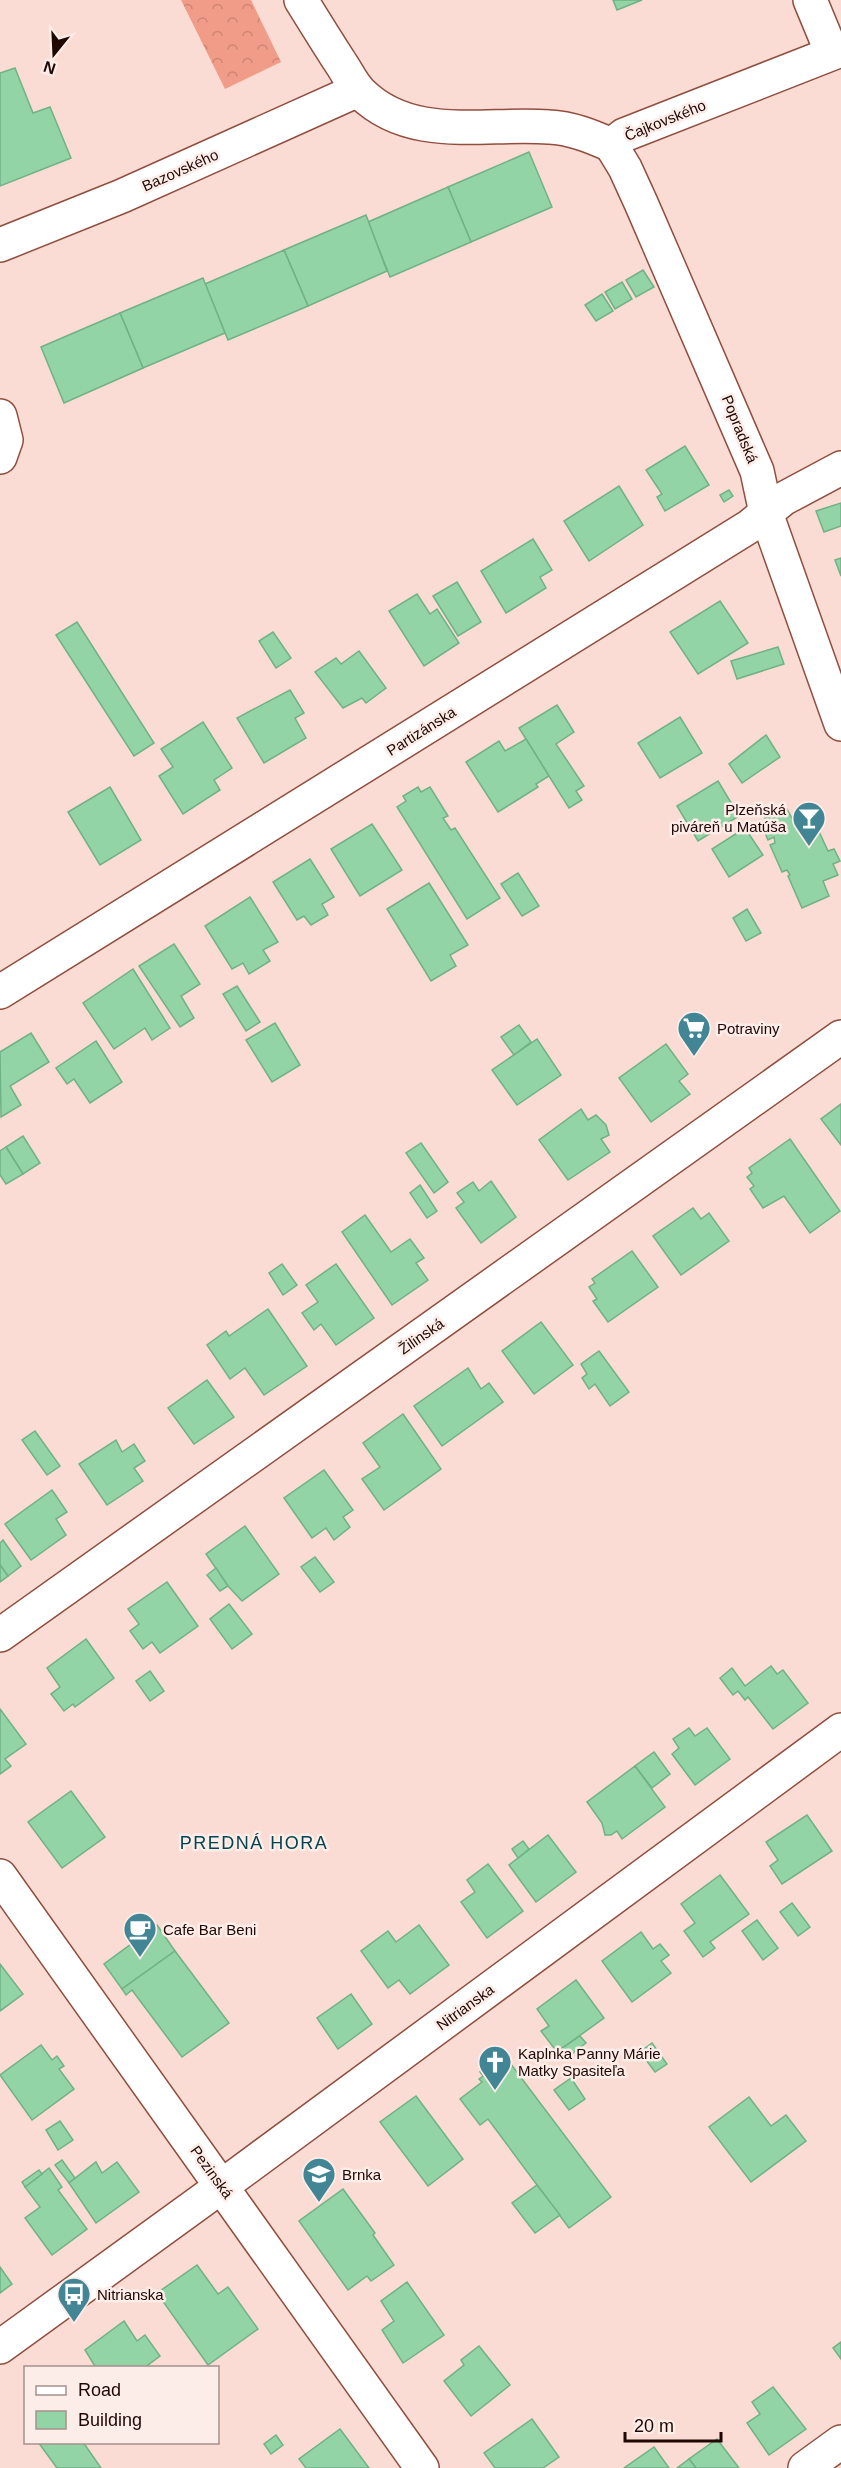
<svg xmlns="http://www.w3.org/2000/svg" width="841" height="2468" font-family="Arial,sans-serif">
<defs>
<pattern id="forest-crowns" width="20" height="18" patternUnits="userSpaceOnUse" patternTransform="scale(1.5)"><rect width="20" height="18" fill="#f09c88"/><path d="M2 6a3 3 0 1 1 6 0M12 15a3 3 0 1 1 6 0" fill="none" stroke="#ce8574"/></pattern>
</defs>
<rect width="100%" height="100%" fill="#fbdcd4"/>
<path fill="url(#forest-crowns)" d="M 181,0 L 251,0 L 281,62 L 225,89 Z"/>
<g fill="#93d4a7" stroke="#70b185" stroke-width="1.5">
<path d="M 613,0 L 642,0 L 617,10 Z"/>
<path d="M 15,68 L 33,113 L 50,107 L 71,158 L 0,186 L 0,73 Z"/>
<path d="M 529,152 L 552,207 L 471,242 L 448,187 Z"/>
<path d="M 448,187 L 471,242 L 390,277 L 368,222 Z"/>
<path d="M 366,215 L 387,271 L 308,306 L 284,250 Z"/>
<path d="M 284,250 L 308,306 L 228,340 L 205,284 Z"/>
<path d="M 643,270 L 654,287 L 636,297 L 626,280 Z"/>
<path d="M 203,278 L 225,333 L 143,368 L 120,313 Z"/>
<path d="M 622,282 L 632,299 L 615,309 L 605,292 Z"/>
<path d="M 602,294 L 613,311 L 596,321 L 585,305 Z"/>
<path d="M 120,313 L 143,368 L 64,403 L 41,347 Z"/>
<path d="M 685,446 L 709,485 L 665,511 L 657,497 L 662,494 L 646,470 Z"/>
<path d="M 619,486 L 643,525 L 589,561 L 564,521 Z"/>
<path d="M 729,490 L 733,496 L 724,502 L 720,495 Z"/>
<path d="M 841,503 L 841,526 L 824,532 L 816,511 Z"/>
<path d="M 533,539 L 552,570 L 540,577 L 546,588 L 506,613 L 481,571 Z"/>
<path d="M 841,558 L 841,576 L 835,560 Z"/>
<path d="M 457,582 L 481,622 L 458,636 L 433,596 Z"/>
<path d="M 417,594 L 430,614 L 437,609 L 459,643 L 424,666 L 389,611 Z"/>
<path d="M 720,601 L 748,643 L 698,674 L 670,632 Z"/>
<path d="M 77,622 L 154,743 L 134,756 L 56,635 Z"/>
<path d="M 273,632 L 291,658 L 276,668 L 259,641 Z"/>
<path d="M 778,647 L 784,664 L 737,679 L 731,661 Z"/>
<path d="M 359,651 L 386,688 L 366,703 L 362,698 L 343,708 L 315,672 L 336,658 L 341,664 Z"/>
<path d="M 290,690 L 304,713 L 295,718 L 306,738 L 264,763 L 237,718 Z"/>
<path d="M 557,705 L 574,732 L 556,744 L 584,786 L 576,791 L 582,800 L 569,808 L 519,728 Z"/>
<path d="M 680,717 L 702,753 L 660,778 L 638,743 Z"/>
<path d="M 203,722 L 232,768 L 214,780 L 220,790 L 183,814 L 159,776 L 173,767 L 161,749 Z"/>
<path d="M 766,735 L 780,757 L 742,783 L 729,764 Z"/>
<path d="M 526,739 L 549,776 L 536,784 L 538,787 L 498,812 L 466,762 L 499,741 L 505,751 Z"/>
<path d="M 718,781 L 739,816 L 698,841 L 677,806 Z"/>
<path d="M 110,787 L 141,840 L 100,865 L 68,812 Z"/>
<path d="M 418,787 L 421,792 L 430,787 L 448,816 L 443,818 L 451,830 L 455,828 L 500,898 L 467,919 L 397,807 L 406,801 L 403,796 Z"/>
<path d="M 787,809 L 794,822 L 811,814 L 828,851 L 834,849 L 840,861 L 833,864 L 838,875 L 823,881 L 829,896 L 802,908 L 788,876 L 790,875 L 787,870 L 782,872 L 770,845 L 775,843 L 774,837 L 768,840 L 765,833 L 771,831 L 765,818 Z"/>
<path d="M 372,824 L 402,870 L 360,896 L 331,849 Z"/>
<path d="M 745,828 L 763,855 L 729,877 L 712,849 Z"/>
<path d="M 310,859 L 334,897 L 322,904 L 328,915 L 311,925 L 304,916 L 297,920 L 273,882 Z"/>
<path d="M 518,873 L 539,906 L 522,916 L 501,884 Z"/>
<path d="M 429,883 L 468,945 L 450,955 L 456,966 L 431,981 L 387,909 Z"/>
<path d="M 250,897 L 278,942 L 263,950 L 270,961 L 249,974 L 243,963 L 232,969 L 205,926 Z"/>
<path d="M 747,909 L 761,933 L 746,941 L 733,918 Z"/>
<path d="M 174,944 L 200,984 L 181,996 L 194,1018 L 180,1027 L 139,966 Z"/>
<path d="M 133,969 L 170,1028 L 152,1040 L 145,1028 L 114,1049 L 83,1003 Z"/>
<path d="M 237,986 L 260,1022 L 246,1031 L 223,994 Z"/>
<path d="M 275,1023 L 300,1065 L 272,1082 L 246,1040 Z"/>
<path d="M 519,1025 L 531,1042 L 514,1055 L 501,1037 Z"/>
<path d="M 31,1033 L 49,1062 L 10,1086 L 21,1105 L 1,1117 L 0,1052 Z"/>
<path d="M 537,1039 L 561,1075 L 517,1105 L 492,1070 Z"/>
<path d="M 96,1041 L 122,1082 L 90,1103 L 74,1079 L 67,1084 L 56,1068 Z"/>
<path d="M 666,1044 L 688,1074 L 679,1081 L 690,1094 L 651,1122 L 619,1078 Z"/>
<path d="M 841,1104 L 841,1145 L 821,1119 Z"/>
<path d="M 581,1109 L 588,1120 L 596,1115 L 606,1125 L 609,1135 L 601,1139 L 610,1152 L 568,1180 L 539,1140 Z"/>
<path d="M 23,1136 L 40,1163 L 23,1174 L 6,1147 Z"/>
<path d="M 790,1139 L 840,1211 L 810,1233 L 784,1196 L 763,1208 L 750,1189 L 754,1186 L 747,1177 L 752,1173 L 749,1168 Z"/>
<path d="M 421,1143 L 448,1182 L 434,1193 L 406,1153 Z"/>
<path d="M 6,1147 L 23,1174 L 6,1184 L 0,1175 L 0,1151 Z"/>
<path d="M 491,1181 L 516,1217 L 481,1243 L 456,1208 L 464,1202 L 457,1193 L 473,1182 L 479,1191 Z"/>
<path d="M 420,1185 L 437,1211 L 427,1218 L 410,1193 Z"/>
<path d="M 693,1208 L 701,1219 L 709,1213 L 729,1241 L 681,1275 L 653,1236 Z"/>
<path d="M 365,1215 L 391,1252 L 410,1239 L 424,1258 L 416,1263 L 428,1280 L 392,1305 L 342,1232 Z"/>
<path d="M 632,1251 L 658,1287 L 608,1322 L 593,1301 L 597,1299 L 589,1287 L 595,1283 L 592,1279 Z"/>
<path d="M 282,1264 L 297,1285 L 283,1295 L 269,1273 Z"/>
<path d="M 336,1264 L 374,1318 L 336,1345 L 321,1324 L 314,1330 L 302,1313 L 318,1302 L 306,1285 Z"/>
<path d="M 268,1309 L 307,1366 L 264,1395 L 245,1368 L 230,1379 L 207,1345 L 226,1331 L 229,1336 Z"/>
<path d="M 541,1322 L 573,1365 L 534,1394 L 502,1351 Z"/>
<path d="M 599,1351 L 629,1392 L 610,1406 L 595,1384 L 589,1389 L 582,1378 L 587,1374 L 581,1364 Z"/>
<path d="M 468,1368 L 481,1389 L 489,1383 L 503,1402 L 442,1446 L 414,1406 Z"/>
<path d="M 207,1380 L 234,1417 L 194,1444 L 168,1408 Z"/>
<path d="M 403,1414 L 441,1469 L 384,1510 L 362,1479 L 380,1467 L 363,1443 Z"/>
<path d="M 35,1431 L 60,1466 L 47,1475 L 22,1440 Z"/>
<path d="M 116,1440 L 122,1452 L 134,1444 L 145,1461 L 134,1468 L 143,1481 L 107,1505 L 79,1464 Z"/>
<path d="M 324,1470 L 353,1510 L 343,1517 L 350,1527 L 334,1540 L 326,1528 L 312,1538 L 284,1498 Z"/>
<path d="M 52,1490 L 67,1512 L 56,1519 L 66,1535 L 31,1560 L 5,1524 Z"/>
<path d="M 245,1526 L 279,1574 L 242,1601 L 228,1586 L 206,1554 Z"/>
<path d="M 3,1540 L 21,1566 L 8,1576 L 0,1565 L 0,1543 Z"/>
<path d="M 315,1557 L 334,1582 L 320,1592 L 301,1567 Z"/>
<path d="M 0,1565 L 8,1576 L 0,1582 Z"/>
<path d="M 216,1568 L 228,1586 L 220,1591 L 207,1575 Z"/>
<path d="M 167,1582 L 198,1626 L 160,1653 L 152,1642 L 143,1649 L 130,1631 L 139,1624 L 128,1609 Z"/>
<path d="M 229,1604 L 252,1634 L 232,1649 L 210,1619 Z"/>
<path d="M 86,1639 L 114,1678 L 75,1707 L 73,1704 L 64,1711 L 51,1694 L 60,1687 L 47,1668 Z"/>
<path d="M 771,1666 L 777,1674 L 783,1670 L 808,1703 L 773,1729 L 748,1697 L 745,1700 L 738,1691 L 733,1695 L 720,1678 L 732,1668 L 745,1686 Z"/>
<path d="M 150,1671 L 164,1691 L 150,1701 L 136,1681 Z"/>
<path d="M 0,1709 L 26,1744 L 5,1759 L 11,1766 L 0,1774 Z"/>
<path d="M 689,1728 L 695,1736 L 707,1728 L 730,1759 L 695,1785 L 672,1754 L 679,1748 L 673,1739 Z"/>
<path d="M 654,1752 L 670,1774 L 652,1788 L 635,1766 Z"/>
<path d="M 635,1766 L 665,1807 L 622,1839 L 617,1831 L 611,1835 L 605,1835 L 602,1823 L 587,1802 Z"/>
<path d="M 71,1791 L 105,1837 L 62,1868 L 28,1822 Z"/>
<path d="M 807,1815 L 832,1851 L 782,1884 L 770,1866 L 778,1860 L 766,1842 Z"/>
<path d="M 548,1835 L 576,1872 L 536,1902 L 509,1865 Z"/>
<path d="M 523,1841 L 529,1849 L 518,1858 L 512,1849 Z"/>
<path d="M 488,1864 L 523,1911 L 487,1938 L 461,1902 L 475,1892 L 467,1880 Z"/>
<path d="M 720,1875 L 749,1914 L 710,1942 L 715,1948 L 703,1957 L 684,1931 L 695,1923 L 681,1904 Z"/>
<path d="M 792,1903 L 810,1927 L 798,1936 L 780,1912 Z"/>
<path d="M 757,1920 L 778,1948 L 763,1960 L 742,1931 Z"/>
<path d="M 157,1925 L 175,1951 L 122,1989 L 104,1964 Z"/>
<path d="M 419,1925 L 449,1965 L 410,1994 L 399,1980 L 388,1988 L 361,1951 L 388,1931 L 396,1942 Z"/>
<path d="M 641,1932 L 653,1949 L 660,1944 L 669,1955 L 661,1961 L 671,1973 L 632,2002 L 602,1961 Z"/>
<path d="M 175,1951 L 229,2023 L 182,2057 L 132,1990 L 126,1995 L 122,1989 Z"/>
<path d="M 0,1964 L 23,1994 L 0,2011 Z"/>
<path d="M 576,1980 L 604,2018 L 557,2052 L 541,2031 L 549,2026 L 537,2009 Z"/>
<path d="M 351,1994 L 372,2024 L 338,2049 L 317,2018 Z"/>
<path d="M 580,2036 L 586,2043 L 568,2057 L 561,2049 Z"/>
<path d="M 652,2043 L 667,2064 L 655,2072 L 640,2052 Z"/>
<path d="M 41,2045 L 52,2060 L 57,2056 L 64,2066 L 59,2069 L 74,2089 L 32,2120 L 0,2075 Z"/>
<path d="M 501,2056 L 504,2061 L 507,2059 L 611,2197 L 569,2228 L 488,2119 L 480,2125 L 460,2099 L 482,2082 L 479,2079 L 483,2076 L 480,2072 Z"/>
<path d="M 571,2078 L 585,2099 L 569,2110 L 554,2090 Z"/>
<path d="M 416,2096 L 463,2159 L 428,2186 L 380,2122 Z"/>
<path d="M 749,2097 L 771,2126 L 786,2115 L 806,2141 L 751,2182 L 709,2127 Z"/>
<path d="M 60,2121 L 73,2140 L 58,2150 L 46,2130 Z"/>
<path d="M 62,2160 L 75,2178 L 69,2183 L 55,2165 Z"/>
<path d="M 96,2162 L 102,2173 L 117,2162 L 139,2192 L 96,2223 L 69,2183 Z"/>
<path d="M 49,2168 L 62,2187 L 58,2190 L 87,2229 L 52,2255 L 25,2218 L 40,2207 L 25,2187 Z"/>
<path d="M 39,2170 L 42,2174 L 25,2187 L 22,2182 Z"/>
<path d="M 537,2185 L 560,2215 L 535,2233 L 512,2203 Z"/>
<path d="M 343,2189 L 375,2233 L 373,2235 L 394,2265 L 371,2281 L 367,2276 L 348,2290 L 299,2221 Z"/>
<path d="M 197,2265 L 218,2294 L 228,2287 L 258,2329 L 208,2365 L 157,2293 Z"/>
<path d="M 0,2267 L 12,2284 L 0,2293 Z"/>
<path d="M 407,2282 L 444,2335 L 403,2363 L 382,2330 L 394,2321 L 381,2301 Z"/>
<path d="M 124,2321 L 137,2341 L 145,2335 L 160,2356 L 144,2368 L 96,2368 L 85,2350 Z"/>
<path d="M 841,2342 L 841,2359 L 833,2348 Z"/>
<path d="M 479,2346 L 510,2385 L 471,2416 L 444,2381 L 464,2365 L 461,2360 Z"/>
<path d="M 773,2387 L 806,2429 L 769,2455 L 747,2423 L 760,2414 L 752,2402 Z"/>
<path d="M 532,2419 L 559,2457 L 543,2468 L 495,2468 L 484,2453 Z"/>
<path d="M 340,2429 L 369,2468 L 306,2468 L 299,2459 Z"/>
<path d="M 276,2435 L 283,2445 L 271,2454 L 264,2444 Z"/>
<path d="M 717,2439 L 739,2468 L 696,2468 L 689,2459 Z"/>
<path d="M 38,2442 L 83,2442 L 101,2468 L 57,2468 Z"/>
<path d="M 654,2447 L 669,2468 L 624,2468 Z"/>
<path d="M 689,2459 L 696,2468 L 677,2468 Z"/>
</g>
<g fill="none" stroke-linecap="round" stroke-linejoin="round">
<defs>
<g id="minor">
<path d="M 301,0 C 314,21 327,42 340,62 C 347,72 352,84 361,93 C 412,143 485,122 549,127 C 571,128 591,136 611,145"/>
<path d="M 810,0 L 832,53"/>
<path d="M 611,145 L 625,168 L 641,203 L 757,471 L 766,513 L 841,724"/>
<path d="M 611,145 L 624,135 L 841,50"/>
<path d="M 0,245 L 122,196 L 358,90"/>
<path d="M 0,416 L 6,440 L 0,457"/>
<path d="M 0,992 L 750,526 L 783,499 L 841,468"/>
<path d="M 0,1635 L 841,1037"/>
<path d="M 0,1876 L 422,2468"/>
<path d="M 0,2347 L 222,2186 L 841,1730"/>
<path d="M 805,2468 L 841,2442"/>
</g>
</defs>
<use href="#minor" stroke="#904e3f" stroke-width="36"/>
<use href="#minor" stroke="#fff" stroke-width="33"/>
</g>
<defs>
<symbol id="bar-pin" viewBox="-11 -11 22 30"><path d="M0 17L-7.5 6A9.5 9.5 0 1 1 7.5 6Z" fill="#428695" stroke="#fdede9"/><path d="M-6-5H6L.8 .8V4.5H3.5V6h-7V4.5H-.8V.8Z" fill="#fff"/></symbol>
<symbol id="supermarket-pin" viewBox="-11 -11 22 30"><path d="M0 17L-7.5 6A9.5 9.5 0 1 1 7.5 6Z" fill="#428695" stroke="#fdede9"/><path d="M-6-5.5h2.5l.6 2H6L4.5 2H-2.5L-4.4-4H-6ZM-1.5 3.2a1.3 1.3 0 1 0 .1 0ZM3 3.2a1.3 1.3 0 1 0 .1 0Z" fill="#fff"/></symbol>
<symbol id="cafe-pin" viewBox="-11 -11 22 30"><path d="M0 17L-7.5 6A9.5 9.5 0 1 1 7.5 6Z" fill="#428695" stroke="#fdede9"/><path d="M-5.5-4.5H6V0H3Q3 3.5 0 3.5H-2.5Q-5.5 3.5-5.5 0ZM3-3.2v2h1.7v-2ZM-6 4.5H4V6H-6Z" fill="#fff"/></symbol>
<symbol id="church-pin" viewBox="-11 -11 22 30"><path d="M0 17L-7.5 6A9.5 9.5 0 1 1 7.5 6Z" fill="#428695" stroke="#fdede9"/><path d="M-1.2-6h2.4v3.5h3.3v2.4h-3.3V6h-2.4V-.1h-3.3v-2.4h3.3Z" fill="#fff"/></symbol>
<symbol id="school-pin" viewBox="-11 -11 22 30"><path d="M0 17L-7.5 6A9.5 9.5 0 1 1 7.5 6Z" fill="#428695" stroke="#fdede9"/><path d="M0-5L7-2L0 1L-7-2ZM-4 1L0 2.5L4 1V4Q0 6-4 4Z" fill="#fff"/></symbol>
<symbol id="bus-pin" viewBox="-11 -11 22 30"><path d="M0 17L-7.5 6A9.5 9.5 0 1 1 7.5 6Z" fill="#428695" stroke="#fdede9"/><path d="M-5-6H5V4H4V6H2V4H-2V6H-4V4H-5ZM-3.5-4V0h7V-4ZM-3.5 1.2v1.5H-2V1.2ZM2 1.2v1.5H3.5V1.2Z" fill="#fff"/></symbol>
</defs>
<g fill-rule="evenodd">
<use href="#bar-pin" x="790" y="799" width="38" height="52"/>
<use href="#supermarket-pin" x="675" y="1009" width="38" height="52"/>
<use href="#cafe-pin" x="121" y="1910" width="38" height="52"/>
<use href="#church-pin" x="476" y="2043" width="38" height="52"/>
<use href="#school-pin" x="300" y="2155" width="38" height="52"/>
<use href="#bus-pin" x="55" y="2275" width="38" height="52"/>
</g>
<g text-anchor="middle" dominant-baseline="central" stroke-width="5" stroke-linejoin="round" paint-order="stroke">
<g font-size="15" fill="#200703" stroke="#fdede9">
<text transform="translate(665 120) rotate(-22)">Čajkovského</text>
<text transform="translate(180 170) rotate(-24)">Bazovského</text>
<text transform="translate(740 429) rotate(68)">Popradská</text>
<text transform="translate(421 731) rotate(-32)">Partizánska</text>
<text transform="translate(421 1336) rotate(-35)">Žilinská</text>
<text transform="translate(465 2007) rotate(-36)">Nitrianska</text>
<text transform="translate(212 2172) rotate(54)">Pezinská</text>
</g>
<g font-size="15" fill="#200703" stroke="#fdede9" text-anchor="start">
<text x="786" y="809" text-anchor="end">Plzeňská<tspan x="786" dy="17">piváreň u Matúša</tspan></text>
<text x="717" y="1028">Potraviny</text>
<text x="163" y="1929">Cafe Bar Beni</text>
<text x="518" y="2053">Kaplnka Panny Márie<tspan x="518" dy="17">Matky Spasiteľa</tspan></text>
<text x="342" y="2174">Brnka</text>
<text x="97" y="2294">Nitrianska</text>
</g>
<g font-size="18" letter-spacing="1.5" fill="#05434f" stroke="#fdede9">
<text x="254" y="1843">PREDNÁ HORA</text>
</g>
</g>
<rect x="24" y="2366" width="195" height="78" fill="#fdede9" stroke="#a5918d" stroke-width="1.5"/>
<rect x="36" y="2386" width="30" height="9" fill="#ffffff" stroke="#a5918d" stroke-width="1.5"/>
<text x="78" y="2396" font-size="18" fill="#200703">Road</text>
<rect x="36" y="2411" width="30" height="18" fill="#93d4a7" stroke="#a5918d" stroke-width="1.5"/>
<text x="78" y="2426" font-size="18" fill="#200703">Building</text>
<g transform="translate(54 54) rotate(198)" stroke="#fdede9" stroke-width="4.5" paint-order="stroke">
<path d="M0-4.5L10 22L0 15L-10 22Z" fill="#200703"/>
<text y="-9" font-size="16" font-weight="bold" text-anchor="middle" fill="#200703">N</text>
</g>
<path d="M625 2432v9h96v-9" fill="none" stroke="#200703" stroke-width="3"/>
<text x="634" y="2432" font-size="18" fill="#200703" stroke="#fdede9" stroke-width="4.5" paint-order="stroke">20 m</text>
</svg>
